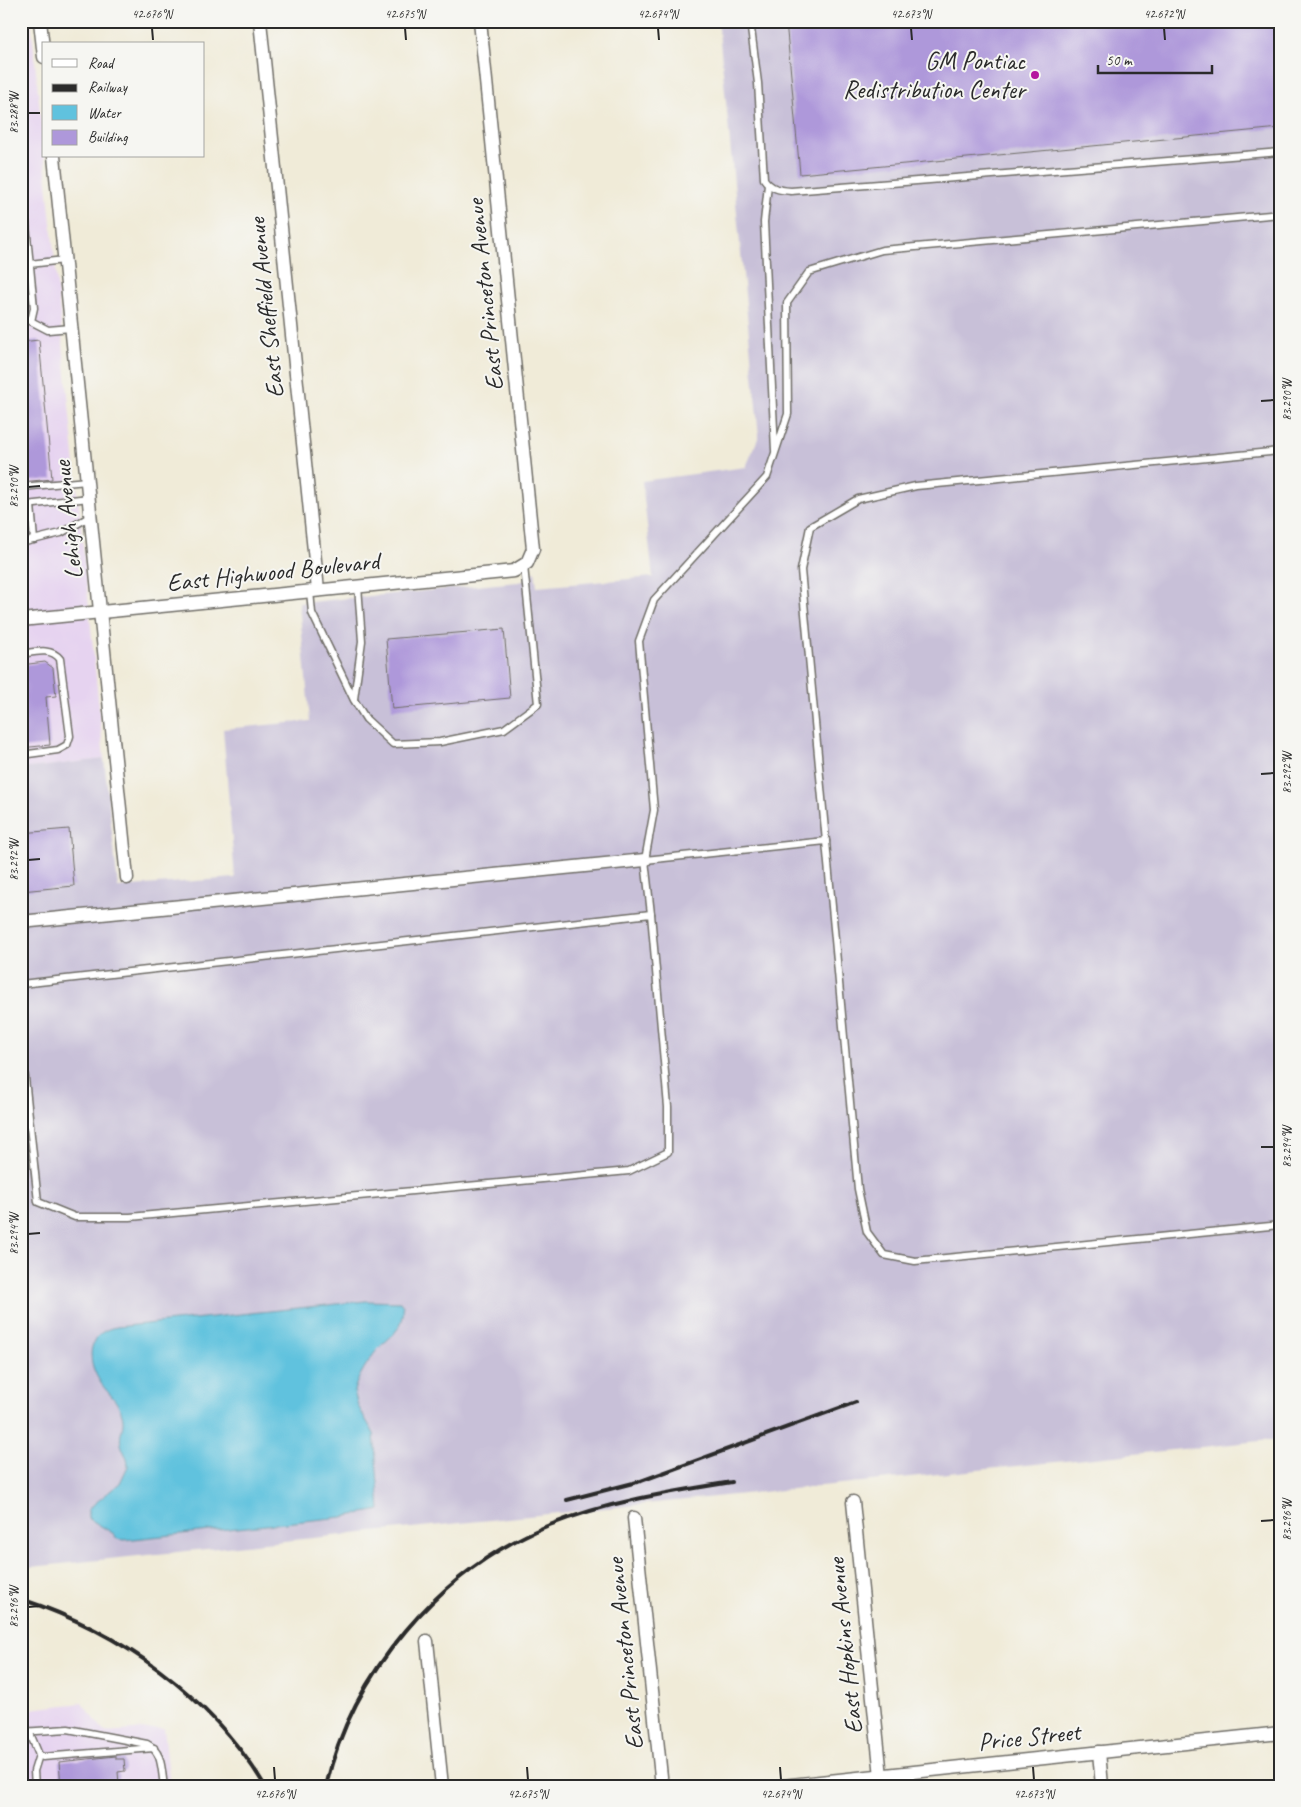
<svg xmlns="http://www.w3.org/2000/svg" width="1301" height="1807" font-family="Caveat,sans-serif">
<rect width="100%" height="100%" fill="#f6f6f2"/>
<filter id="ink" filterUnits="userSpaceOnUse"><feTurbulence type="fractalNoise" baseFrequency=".02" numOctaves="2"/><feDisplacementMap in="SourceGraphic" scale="10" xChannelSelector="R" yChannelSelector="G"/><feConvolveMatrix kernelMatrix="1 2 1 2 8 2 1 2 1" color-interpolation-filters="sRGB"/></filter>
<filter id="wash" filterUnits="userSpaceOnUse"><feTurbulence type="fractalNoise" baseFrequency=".0096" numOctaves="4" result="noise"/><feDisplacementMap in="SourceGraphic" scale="20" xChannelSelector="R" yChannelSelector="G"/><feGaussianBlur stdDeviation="1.12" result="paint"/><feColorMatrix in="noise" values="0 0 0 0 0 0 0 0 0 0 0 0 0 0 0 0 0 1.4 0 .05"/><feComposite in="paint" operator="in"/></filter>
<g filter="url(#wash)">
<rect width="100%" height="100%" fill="#f0ebd8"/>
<g fill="#e6d3f0">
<path d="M 21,21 L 31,21 L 104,759 L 21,769 Z"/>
<path d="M 82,1703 L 105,1732 L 164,1728 L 170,1786 L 21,1786 L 21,1710 Z"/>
</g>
<path fill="#c8c0d8" d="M 718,21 L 1280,21 L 1280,1439 L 21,1568 L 21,769 L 104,759 L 118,887 L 235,878 L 223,729 L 310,721 L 299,603 L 518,582 L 523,581 L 535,571 L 537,587 L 653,577 L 642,481 L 746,467 L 759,436 Z"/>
<path fill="#60c2de" stroke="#467684" d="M 366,1301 L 400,1302 L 403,1306 C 406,1328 390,1336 377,1350 C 368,1361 357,1378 354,1391 L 358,1406 L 374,1434 L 380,1510 L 342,1517 L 124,1540 L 117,1539 L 114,1534 L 88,1518 L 88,1509 L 120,1483 L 128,1466 C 128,1457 123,1452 121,1444 C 118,1433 127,1425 121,1411 C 116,1398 105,1391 99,1380 C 85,1357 89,1331 117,1327 Z"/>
<g id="blocks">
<g fill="#ae98da">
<path d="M 786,21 L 1280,21 L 1280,128 L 800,174 Z"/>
<path d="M 39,340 L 52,479 L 21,482 L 21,342 Z"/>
<path d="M 504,629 L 510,698 L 392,709 L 386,639 Z"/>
<path d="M 45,662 L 53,668 L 56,696 L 46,697 L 50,745 L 21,748 L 21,665 Z"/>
<path d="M 69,829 L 74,886 L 21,891 L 21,833 Z"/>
<path d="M 116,1756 L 116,1759 L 124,1759 L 125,1771 L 118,1772 L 119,1784 L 61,1786 L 59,1762 Z"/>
</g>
</g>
</g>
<g filter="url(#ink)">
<use href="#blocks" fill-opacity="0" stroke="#706e68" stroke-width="1"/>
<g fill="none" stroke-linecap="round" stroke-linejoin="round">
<defs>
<g id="lane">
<path d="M 750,21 L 758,83 L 764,179 C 771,189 779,190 791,191 L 1280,152"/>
<path d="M 768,185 L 764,222 L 775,450"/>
<path d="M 24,204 L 34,308 L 31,321"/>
<path d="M 21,265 L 64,260"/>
<path d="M 21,316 L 48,330 L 71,328"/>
<path d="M 1280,451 L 916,486 L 858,499 L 810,527 L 801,570 L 858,1189 L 867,1232 L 884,1255 L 915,1261 L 1280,1225"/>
<path d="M 21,487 L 87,481"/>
<path d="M 26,505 L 89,498"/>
<path d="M 31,505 L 34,540"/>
<path d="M 21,543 L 61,533 L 91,516"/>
<path d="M 310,591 L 312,613 L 354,700 L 366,719 L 393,744 L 440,742 L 504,729 L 538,704 L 524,566"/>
<path d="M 21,654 C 35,652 51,647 60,659 L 70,736 L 67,745 L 58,750 L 21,755"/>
<path d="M 354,699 L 362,641 L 358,586"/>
<path d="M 645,860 L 826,841"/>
<path d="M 651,914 L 645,860 L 654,810 L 639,641 L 654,600 L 767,477 L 788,414 L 787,303 L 809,272 L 882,250 L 1280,214"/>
<path d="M 21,984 L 651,914 L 668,1107 L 668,1152 L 629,1171 L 130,1217 L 75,1217 L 38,1202 L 21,1040"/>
<path d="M 29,1731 L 39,1755 L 43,1757 L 154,1748"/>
<path d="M 21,1732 L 68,1729 L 147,1744 C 163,1752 161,1769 164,1786"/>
<path d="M 35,1786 L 34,1771 L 39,1755"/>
</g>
<g id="street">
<path d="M 40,21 L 44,57"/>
<path d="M 260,21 L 318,590"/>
<path d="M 54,156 L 127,878"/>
<path d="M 21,620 L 514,571 L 527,563 L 533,549 L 480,21"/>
<path d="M 21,922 L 645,860"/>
<path d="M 853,1502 L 882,1786"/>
<path d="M 634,1518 L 662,1786"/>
<path d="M 427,1641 L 442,1786"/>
<path d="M 1099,1752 L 1102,1786"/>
<path d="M 782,1786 L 1280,1733"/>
</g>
</defs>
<use href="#lane" stroke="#706e68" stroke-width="9"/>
<use href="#street" stroke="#706e68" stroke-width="15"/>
<use href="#lane" stroke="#fff" stroke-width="6"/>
<use href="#street" stroke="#fff" stroke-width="12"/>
<g stroke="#2b2b2b" stroke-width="4">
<path d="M 567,1500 L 641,1481 L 856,1402"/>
<path d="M 21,1599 C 121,1632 210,1695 265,1786"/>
<path d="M 326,1786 C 352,1673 440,1570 547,1526 C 606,1502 669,1492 732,1482"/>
</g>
</g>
</g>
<path fill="none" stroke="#2b2b2b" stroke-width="2" d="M 152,28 L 153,40M 405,28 L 406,40M 658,28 L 659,40M 911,28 L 912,40M 1164,28 L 1165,40M 28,113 L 40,113M 1261,401 L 1274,400M 28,487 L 40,486M 1261,774 L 1274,773M 28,860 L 40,859M 1261,1147 L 1274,1147M 28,1234 L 40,1233M 1261,1521 L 1274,1520M 28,1607 L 40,1606M 274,1767 L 275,1780M 527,1767 L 528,1780M 780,1767 L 781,1780M 1033,1767 L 1034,1780"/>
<circle fill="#b5179e" stroke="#f6f6f2" stroke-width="2" cx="1035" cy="75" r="5"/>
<g text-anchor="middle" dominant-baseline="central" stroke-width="4" stroke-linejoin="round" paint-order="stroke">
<g font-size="25" fill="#2b2b2b" stroke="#f6f6f2" text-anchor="end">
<text x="1025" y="61">GM Pontiac<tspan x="1025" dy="29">Redistribution Center</tspan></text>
</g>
<g font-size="25" fill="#2b2b2b" stroke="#f6f6f2">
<text transform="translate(485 295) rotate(-96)">East Princeton Avenue</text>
<text transform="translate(266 308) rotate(-96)">East Sheffield Avenue</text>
<text transform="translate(68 520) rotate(-96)">Lehigh Avenue</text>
<text transform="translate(273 572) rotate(-6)">East Highwood Boulevard</text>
<text transform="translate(845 1646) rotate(-96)">East Hopkins Avenue</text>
<text transform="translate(625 1654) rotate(-96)">East Princeton Avenue</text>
<text transform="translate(1029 1737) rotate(-6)">Price Street</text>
</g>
</g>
<rect width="1301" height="1807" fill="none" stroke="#f6f6f2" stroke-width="55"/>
<rect x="42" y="42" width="162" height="115" fill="#f6f6f2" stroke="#a5a5a2"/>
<rect x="52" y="59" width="25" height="8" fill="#ffffff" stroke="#a5a5a2"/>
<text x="88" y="68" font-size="15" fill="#2b2b2b">Road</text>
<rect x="52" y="84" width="25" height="8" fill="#2b2b2b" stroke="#a5a5a2"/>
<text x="88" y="92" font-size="15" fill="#2b2b2b">Railway</text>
<rect x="52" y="105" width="25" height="15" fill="#60c2de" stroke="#a5a5a2"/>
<text x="88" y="118" font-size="15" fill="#2b2b2b">Water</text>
<rect x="52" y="130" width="25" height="15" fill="#ae98da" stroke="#a5a5a2"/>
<text x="88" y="142" font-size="15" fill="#2b2b2b">Building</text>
<path d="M1098 65v8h114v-8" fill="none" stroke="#2b2b2b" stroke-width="2.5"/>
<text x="1106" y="65" font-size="15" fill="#2b2b2b" stroke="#f6f6f2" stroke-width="4" paint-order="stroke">50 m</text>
<rect x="28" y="28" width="1246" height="1752" fill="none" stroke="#2b2b2b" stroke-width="2"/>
<g font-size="12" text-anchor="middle" fill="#2b2b2b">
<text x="152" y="18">42.676°N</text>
<text x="405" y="18">42.675°N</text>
<text x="658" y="18">42.674°N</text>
<text x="911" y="18">42.673°N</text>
<text x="1164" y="18">42.672°N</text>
<text transform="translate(14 113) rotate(-90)" y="4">83.288°W</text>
<text transform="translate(1287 400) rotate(-90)" y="4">83.290°W</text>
<text transform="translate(14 487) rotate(-90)" y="4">83.290°W</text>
<text transform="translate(1287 773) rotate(-90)" y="4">83.292°W</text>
<text transform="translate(14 860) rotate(-90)" y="4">83.292°W</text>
<text transform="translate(1287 1147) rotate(-90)" y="4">83.294°W</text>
<text transform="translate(14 1234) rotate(-90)" y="4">83.294°W</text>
<text transform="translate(1287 1520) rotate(-90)" y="4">83.296°W</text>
<text transform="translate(14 1607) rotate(-90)" y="4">83.296°W</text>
<text x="275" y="1798">42.676°N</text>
<text x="528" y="1798">42.675°N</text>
<text x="781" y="1798">42.674°N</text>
<text x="1034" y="1798">42.673°N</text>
</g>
</svg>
